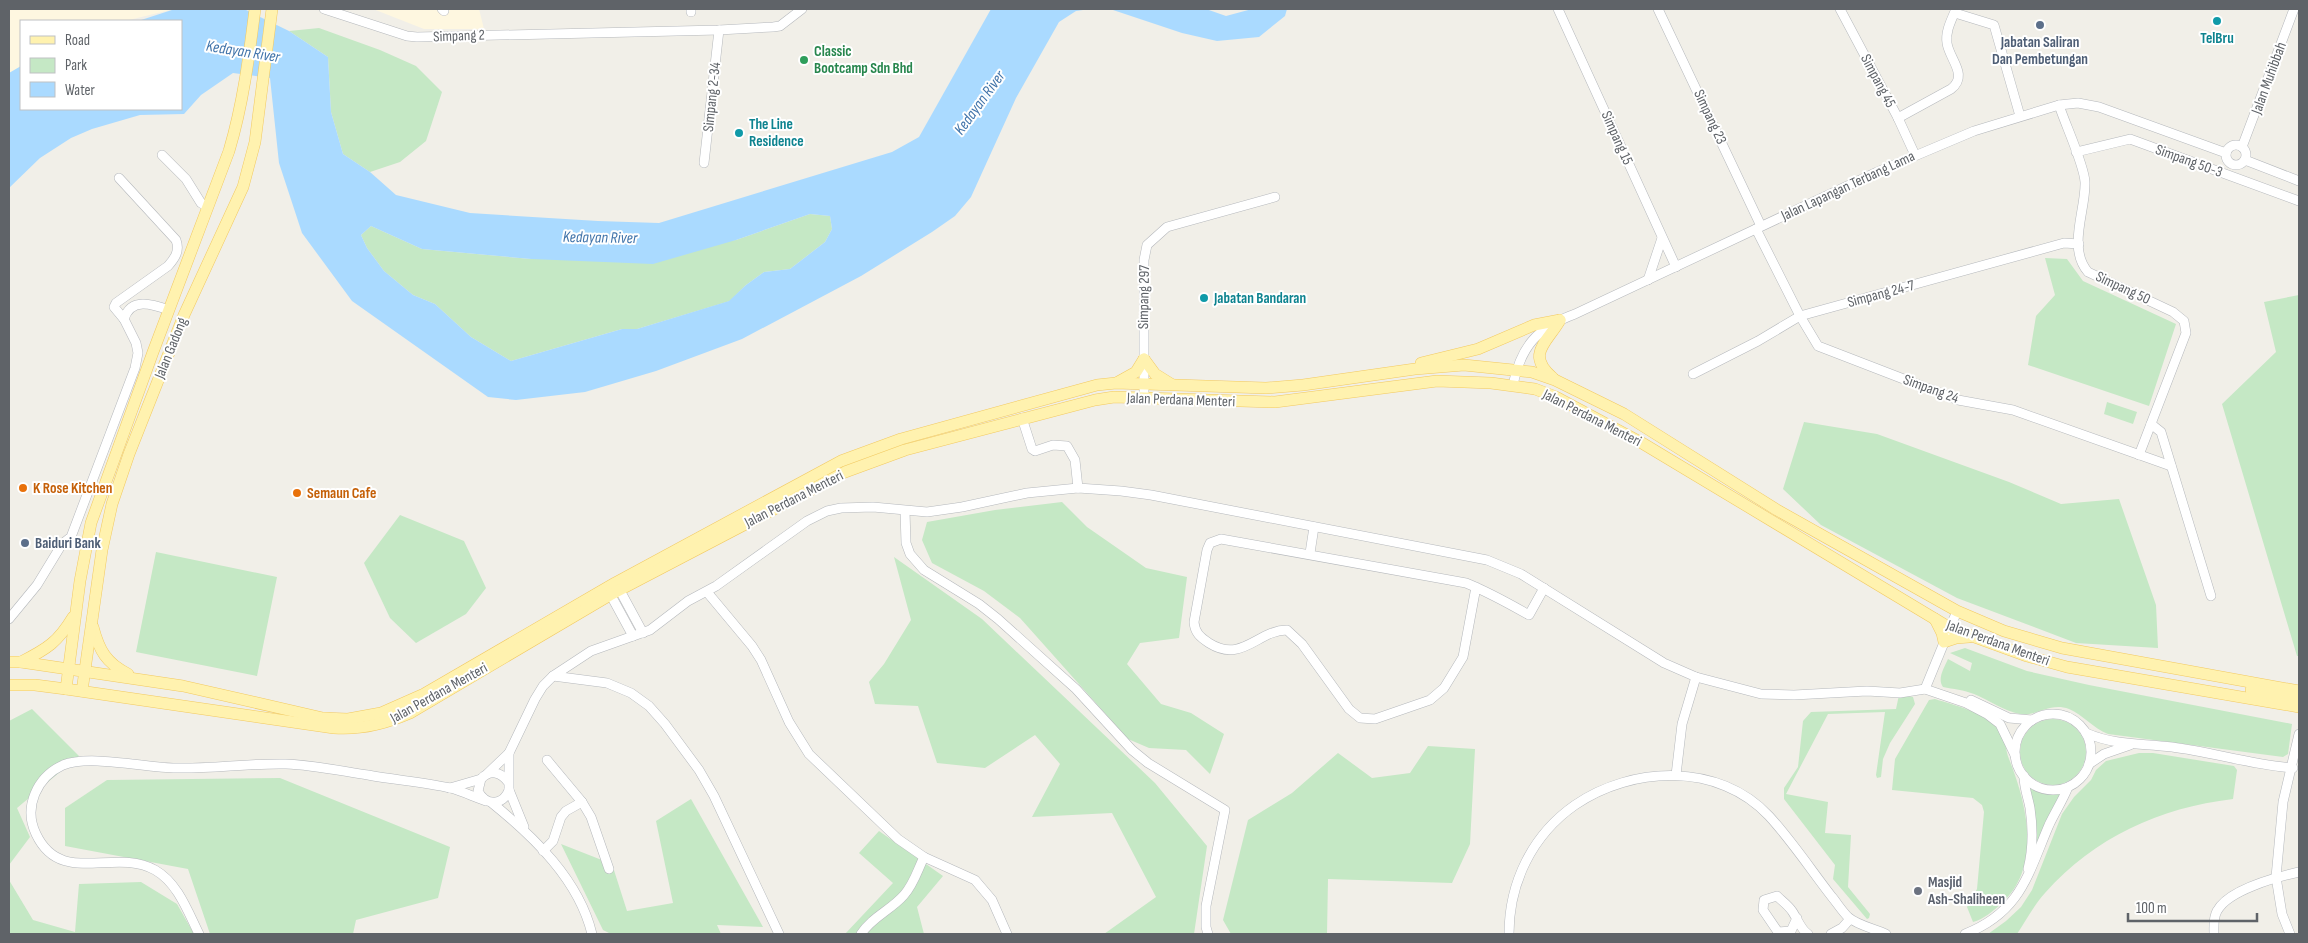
<svg xmlns="http://www.w3.org/2000/svg" width="2308" height="943" font-family="'Sofia Sans Condensed',sans-serif">
<rect width="100%" height="100%" fill="#f1efe8"/>
<g fill="#fef7e0">
<path d="M 9,9 L 174,9 L 125,21 L 21,21 L 21,68 L 9,75 Z"/>
<path d="M 373,9 L 479,9 L 484,29 L 424,29 Z"/>
</g>
<g fill="#c5e8c5">
<path d="M 319,28 L 380,50 L 416,66 L 442,92 L 426,141 L 400,162 L 370,172 L 343,154 L 331,112 L 328,57 L 289,31 Z"/>
<path d="M 810,214 L 830,216 L 832,229 L 825,242 L 790,269 L 764,272 L 746,285 L 730,301 L 637,329 L 622,329 L 511,361 L 471,337 L 435,304 L 413,295 L 384,271 L 367,248 L 361,235 L 371,226 L 422,249 L 531,259 L 736,240 Z"/>
<path d="M 2045,258 L 2067,259 L 2083,281 L 2176,324 L 2149,406 L 2028,365 L 2036,316 L 2055,295 Z"/>
<path d="M 2299,295 L 2299,656 L 2297,656 L 2222,404 L 2276,352 L 2264,302 Z"/>
<path d="M 2107,402 L 2137,412 L 2133,424 L 2104,414 Z"/>
<path d="M 1804,422 L 1877,434 L 2009,482 L 2061,504 L 2119,499 L 2156,605 L 2158,648 L 2076,643 L 1957,598 L 1821,525 L 1783,489 Z"/>
<path d="M 1062,502 L 1087,527 L 1146,568 L 1187,577 L 1179,638 L 1140,643 L 1127,664 L 1161,704 L 1191,713 L 1224,734 L 1210,774 L 1186,750 L 1149,748 L 1128,739 L 1020,618 L 984,591 L 932,563 L 922,540 L 927,522 L 995,510 Z"/>
<path d="M 400,515 L 464,541 L 486,588 L 466,614 L 416,643 L 390,618 L 364,563 Z"/>
<path d="M 156,552 L 277,577 L 257,676 L 136,652 Z"/>
<path d="M 894,557 L 982,619 L 1155,783 L 1207,846 L 1194,934 L 1104,934 L 1156,897 L 1112,813 L 1032,817 L 1060,764 L 1035,735 L 985,768 L 937,763 L 918,706 L 875,704 L 869,682 L 884,664 L 911,620 Z"/>
<path d="M 1965,648 L 2027,671 L 2089,685 L 2292,724 L 2288,754 L 2283,757 L 2108,734 C 2093,728 2083,715 2069,709 C 2049,702 2036,717 2020,714 C 2004,711 1989,700 1974,694 C 1964,690 1953,689 1943,687 C 1937,679 1944,668 1948,659 L 1970,671 L 1972,663 L 1950,653 Z"/>
<path d="M 1899,695 L 1913,697 L 1915,704 L 1890,743 L 1883,759 L 1881,777 L 1877,778 L 1876,775 L 1885,712 L 1828,714 L 1786,794 L 1828,802 L 1825,833 L 1851,835 L 1848,887 L 1870,914 L 1869,918 L 1867,919 L 1833,879 L 1835,865 L 1784,799 L 1784,788 L 1798,767 L 1803,721 L 1811,712 L 1896,709 Z"/>
<path d="M 1935,699 C 1954,705 1983,712 1997,727 C 2006,737 2005,749 2009,759 C 2027,804 2042,866 2002,903 C 1993,911 1984,919 1973,922 L 1967,907 L 1977,889 L 1984,812 L 1982,805 L 1973,798 L 1892,790 L 1895,759 L 1929,700 Z"/>
<path d="M 32,709 L 79,756 L 17,808 L 30,837 L 9,865 L 9,721 Z"/>
<circle cx="2053" cy="752" r="33"/>
<path d="M 1428,746 L 1475,749 L 1470,844 L 1452,883 L 1328,879 L 1327,934 L 1231,934 L 1223,920 L 1248,820 L 1292,793 L 1338,753 L 1372,778 L 1410,773 Z"/>
<path d="M 2139,753 L 2153,753 L 2234,766 L 2237,770 L 2233,799 C 2159,808 2095,837 2045,893 C 2034,905 2026,921 2017,934 L 1988,934 L 2006,921 L 2021,907 L 2032,890 L 2062,814 L 2074,797 L 2091,780 L 2096,770 L 2106,761 Z"/>
<path d="M 280,778 L 450,847 L 438,898 L 356,920 L 353,934 L 210,934 L 188,869 L 65,846 L 65,808 L 107,780 Z"/>
<path d="M 2029,787 L 2040,793 L 2062,794 L 2052,809 L 2036,848 Z"/>
<path d="M 691,799 L 763,927 L 717,925 L 721,934 L 611,934 L 603,930 L 561,844 L 612,864 L 627,911 L 673,903 L 656,821 Z"/>
<path d="M 879,831 L 943,876 L 917,907 L 924,934 L 845,934 L 893,883 L 859,853 Z"/>
<path d="M 9,880 L 33,920 L 75,932 L 79,884 L 141,882 L 177,904 L 194,934 L 9,934 Z"/>
</g>
<g fill="#aadaff" fill-rule="evenodd">
<path d="M 175,9 L 244,9 L 289,31 L 328,57 L 331,112 L 343,154 L 370,172 L 396,195 L 470,213 L 598,221 L 659,223 L 892,152 L 919,137 L 991,9 L 1090,9 L 1076,11 L 1059,22 L 1016,98 L 971,197 L 955,216 L 932,232 L 861,276 L 742,339 L 656,371 L 585,392 L 516,400 L 488,397 L 352,301 L 302,233 L 279,163 L 270,78 L 233,73 L 201,95 L 184,114 L 140,115 L 92,129 L 71,138 L 40,158 L 9,188 L 9,73 L 21,66 L 21,109 L 181,109 L 181,21 L 138,21 ZM 810,214 L 830,216 L 832,229 L 825,242 L 790,269 L 764,272 L 746,285 L 729,301 L 637,329 L 622,329 L 511,361 L 471,337 L 435,304 L 413,295 L 384,271 L 367,248 L 361,235 L 371,226 L 422,249 L 531,259 L 653,264 L 736,240 Z"/>
<path d="M 1110,9 L 1206,9 L 1226,16 L 1252,9 L 1287,9 L 1285,16 L 1259,37 L 1217,41 L 1182,33 Z"/>
</g>
<g fill="none" stroke-linecap="round" stroke-linejoin="round">
<defs>
<g id="minor">
<path d="M 324,9 L 407,36 L 417,37 L 719,30 L 773,27 L 780,26 L 802,9"/>
<path d="M 442,9 L 444,11"/>
<path d="M 691,9 L 691,12"/>
<path d="M 1558,9 L 1676,267"/>
<path d="M 1658,9 L 1761,226"/>
<path d="M 1840,9 L 1898,118 L 1915,155"/>
<path d="M 1955,13 L 1994,25 L 2020,116"/>
<path d="M 2059,105 C 2065,124 2084,164 2085,182 C 2086,210 2067,248 2088,272 L 2173,312 L 2184,321 L 2186,333 L 2139,455"/>
<path d="M 1898,118 L 1951,89 C 1969,75 1949,59 1947,43 C 1945,31 1952,19 1956,9"/>
<circle cx="2236" cy="155" r="10"/>
<path d="M 2242,147 L 2294,9"/>
<path d="M 2076,152 L 2130,139 L 2299,201"/>
<path d="M 162,155 L 186,179 L 201,203 L 208,207"/>
<path d="M 2245,160 L 2299,181"/>
<path d="M 704,163 L 719,30"/>
<path d="M 119,178 L 176,240 C 180,251 175,258 168,266 L 116,303 L 114,307 L 124,319"/>
<path d="M 1756,229 L 1800,316 L 1818,346 L 1958,400 L 2013,410 L 2171,466"/>
<path d="M 1648,280 L 1662,238"/>
<path d="M 1693,374 L 1758,341 L 1800,316 L 2064,243 L 2079,244"/>
<path d="M 1513,385 C 1521,346 1537,328 1575,314 L 1877,172 L 1974,131 L 2059,105 L 2078,103 L 2099,107 L 2226,153"/>
<path d="M 1144,398 L 1144,260 L 1147,245 L 1167,227 L 1275,197"/>
<path d="M 1022,418 L 1032,449 L 1035,451 L 1053,445 L 1067,446 L 1075,460 L 1078,488"/>
<path d="M 2151,424 L 2161,432 L 2211,596"/>
<path d="M 905,511 L 906,543 L 910,554 L 924,570 L 979,604 L 998,619 L 1076,689 L 1132,750 L 1148,763 L 1225,810 L 1206,906 L 1206,927 L 1208,934"/>
<path d="M 1310,553 L 1314,527"/>
<path d="M 617,585 L 643,633"/>
<path d="M 1476,587 L 1463,657 L 1444,688 L 1430,700 L 1375,719 L 1360,718 L 1349,709 L 1302,644 L 1287,630 C 1258,630 1242,664 1209,643 C 1200,637 1195,633 1194,622 L 1207,550 L 1210,543 L 1221,539 L 1466,583 C 1488,592 1508,603 1529,615 L 1544,588"/>
<path d="M 608,590 L 633,636"/>
<path d="M 707,592 L 752,646 L 761,660 L 789,722 L 809,754 L 898,839 L 924,857 L 975,880 L 992,900 L 1007,934"/>
<path d="M 9,619 L 37,585 L 62,544 L 71,537 L 135,368 L 138,353 L 136,343 L 124,319 C 131,297 152,304 169,310"/>
<path d="M 553,676 L 607,683 L 631,693 L 649,706 L 665,724 L 699,770 L 714,796 L 779,934"/>
<path d="M 1925,689 L 1957,611"/>
<path d="M 1971,700 L 2009,718 L 2032,720"/>
<circle cx="2053" cy="752" r="38"/>
<path d="M 2086,733 C 2117,746 2141,743 2172,747 C 2212,752 2252,765 2293,768"/>
<path d="M 547,760 L 582,802 L 591,817 L 609,869"/>
<path d="M 2089,764 L 2104,754 L 2130,745"/>
<path d="M 488,773 L 509,753"/>
<path d="M 1676,775 L 1682,724 L 1696,677"/>
<path d="M 2024,776 C 2024,788 2028,797 2030,808 C 2033,828 2033,849 2028,869"/>
<path d="M 508,782 C 501,772 490,769 481,779 L 478,791 C 486,806 503,806 509,790 L 509,753 L 535,699 L 543,686 L 553,676 L 591,651 L 650,630 L 688,601 L 716,586 L 807,521 L 827,511 L 841,508 L 873,507 L 927,512 L 962,507 L 1027,493 L 1078,488 L 1121,491 L 1151,495 L 1487,560 L 1521,574 L 1664,663 L 1696,677 L 1761,694 L 1794,695 L 1867,691 L 1900,693 L 1925,689 L 1966,703 L 1987,714 L 2000,724 L 2015,755"/>
<path d="M 450,788 L 481,779"/>
<path d="M 509,790 L 524,827"/>
<path d="M 492,803 C 534,837 579,880 592,934"/>
<path d="M 543,851 L 553,841 L 561,817 L 566,811 L 582,802"/>
<path d="M 1797,918 L 1791,931 L 1778,932 L 1763,910 L 1764,900 L 1777,896 C 1782,901 1788,905 1792,911 C 1797,918 1801,930 1808,934"/>
<path d="M 199,934 C 188,912 178,883 155,870 C 114,847 61,887 36,834 C 23,807 37,777 63,765 C 90,754 146,768 176,768 C 212,769 249,763 286,764 C 313,765 341,771 368,775 C 395,780 423,782 450,788 C 462,791 474,797 486,801"/>
<path d="M 861,934 C 872,917 891,910 904,895 C 914,884 918,869 924,857"/>
<path d="M 1509,934 C 1509,883 1532,835 1575,805 C 1632,766 1719,762 1769,816 C 1792,841 1811,870 1832,897 C 1837,903 1842,911 1848,917 C 1857,925 1875,929 1886,934"/>
<path d="M 1831,934 L 1842,928 L 1850,919"/>
<path d="M 1965,934 C 2021,912 2028,874 2049,825 C 2055,812 2063,800 2068,787"/>
<path d="M 2214,934 C 2214,927 2213,918 2217,911 C 2228,890 2277,877 2299,872"/>
<path d="M 2290,934 L 2282,914 L 2276,877 L 2283,802 L 2299,734"/>
</g>
<g id="major">
<path d="M 1144,359 L 1155,374 L 1171,384"/>
<path d="M 1421,363 L 1478,349 L 1534,325 L 1560,320"/>
<path d="M 1553,378 C 1525,354 1547,343 1560,320"/>
<path d="M 1118,382 L 1136,372 L 1144,359"/>
<path d="M 1935,619 L 1942,633 L 1944,642 L 1956,638 L 1969,637"/>
<path d="M 93,627 C 99,650 106,663 128,674"/>
<path d="M 9,662 L 21,662 L 183,686 L 323,718 L 348,719 L 381,713 L 424,694 L 615,583 L 841,461 L 901,439 L 1097,385 L 1116,383 L 1266,388 L 1303,385 L 1415,369 L 1464,365 L 1532,372 L 1555,380 L 1624,414 L 1777,510 L 1957,611 L 2004,631 L 2062,648 L 2299,691"/>
<path d="M 21,662 C 47,649 58,642 73,617"/>
<path d="M 9,685 L 35,685 L 66,689 L 334,728 C 361,730 385,724 410,713 L 610,595 L 845,472 L 905,450 L 1095,400 L 1114,397 L 1275,402 L 1437,381 L 1491,383 L 1535,389 L 1556,397 L 1642,443 L 1950,628 L 2027,656 L 2067,667 L 2299,707"/>
<path d="M 66,689 L 80,581 L 91,523 L 153,352 L 229,151 C 243,104 249,57 255,9"/>
<path d="M 2251,690 L 2296,698 L 2299,702"/>
<path d="M 82,691 L 102,550 L 112,504 L 129,454 L 184,315 L 243,187 L 255,142 L 272,9"/>
</g>
</defs>
<use href="#minor" stroke="#b5b8bc" stroke-width="10"/>
<use href="#major" stroke="#f2c960" stroke-width="12"/>
<use href="#minor" stroke="#fff" stroke-width="9"/>
<use href="#major" stroke="#fff2af" stroke-width="11"/>
</g>
<g fill="#0f9aa8" stroke="#fff" stroke-width="2">
<circle cx="2217" cy="21" r="5"/>
<circle cx="739" cy="133" r="5"/>
<circle cx="1204" cy="298" r="5"/>
</g>
<g fill="#5c6f8a" stroke="#fff" stroke-width="2">
<circle cx="2040" cy="25" r="5"/>
<circle cx="25" cy="543" r="5"/>
</g>
<circle fill="#2e9e5b" stroke="#fff" stroke-width="2" cx="804" cy="60" r="5"/>
<g fill="#e8710a" stroke="#fff" stroke-width="2">
<circle cx="23" cy="488" r="5"/>
<circle cx="297" cy="493" r="5"/>
</g>
<circle fill="#6b7280" stroke="#fff" stroke-width="2" cx="1918" cy="891" r="5"/>
<g text-anchor="middle" dominant-baseline="central" stroke-width="4" stroke-linejoin="round" paint-order="stroke">
<g font-size="15" fill="#5f6368" stroke="#fff">
<text transform="translate(459 36) rotate(-2)">Simpang 2</text>
<text transform="translate(2269 78) rotate(-70)">Jalan Muhibbah</text>
<text transform="translate(1878 81) rotate(62)">Simpang 45</text>
<text transform="translate(712 97) rotate(-84)">Simpang 2-34</text>
<text transform="translate(1710 117) rotate(65)">Simpang 23</text>
<text transform="translate(1617 138) rotate(66)">Simpang 15</text>
<text transform="translate(2189 161) rotate(20)">Simpang 50-3</text>
<text transform="translate(1848 186) rotate(-25)">Jalan Lapangan Terbang Lama</text>
<text transform="translate(2123 288) rotate(25)">Simpang 50</text>
<text transform="translate(1881 294) rotate(-15)">Simpang 24-7</text>
<text transform="translate(1144 297) rotate(-89)">Simpang 297</text>
<text transform="translate(171 348) rotate(-68)">Jalan Gadong</text>
<text transform="translate(1931 389) rotate(20)">Simpang 24</text>
<text transform="translate(1181 400) rotate(2)">Jalan Perdana Menteri</text>
<text transform="translate(1592 418) rotate(27)">Jalan Perdana Menteri</text>
<text transform="translate(794 499) rotate(-27)">Jalan Perdana Menteri</text>
<text transform="translate(1998 643) rotate(20)">Jalan Perdana Menteri</text>
<text transform="translate(439 693) rotate(-29)">Jalan Perdana Menteri</text>
</g>
<g font-size="15" font-weight="bold" fill="#0d838f" stroke="#fff" text-anchor="start">
<text x="2217" y="38" text-anchor="middle">TelBru</text>
<text x="749" y="124">The Line<tspan x="749" dy="17">Residence</tspan></text>
<text x="1214" y="298">Jabatan Bandaran</text>
</g>
<g font-size="15" font-weight="bold" fill="#4e5e75" stroke="#fff">
<text x="2040" y="42">Jabatan Saliran<tspan x="2040" dy="17">Dan Pembetungan</tspan></text>
<text x="35" y="543" text-anchor="start">Baiduri Bank</text>
</g>
<g font-size="15" font-weight="bold" fill="#27864d" stroke="#fff" text-anchor="start">
<text x="814" y="51">Classic<tspan x="814" dy="17">Bootcamp Sdn Bhd</tspan></text>
</g>
<g font-size="15" font-weight="bold" fill="#c56008" stroke="#fff" text-anchor="start">
<text x="33" y="488">K Rose Kitchen</text>
<text x="307" y="493">Semaun Cafe</text>
</g>
<g font-size="15" font-weight="bold" fill="#5b616d" stroke="#fff" text-anchor="start">
<text x="1928" y="882">Masjid<tspan x="1928" dy="17">Ash-Shaliheen</tspan></text>
</g>
<g font-size="16" font-style="italic" fill="#4174aa" stroke="#fff">
<text transform="translate(243 52) rotate(9)">Kedayan River</text>
<text transform="translate(980 103) rotate(-54)">Kedayan River</text>
<text transform="translate(600 238) rotate(1)">Kedayan River</text>
</g>
</g>
<rect width="2308" height="943" fill="none" stroke="#5f6368" stroke-width="20"/>
<rect x="20" y="20" width="162" height="90" fill="#ffffff" stroke="#bfc1c3"/>
<rect x="30" y="36" width="25" height="8" fill="#fff2af" stroke="#bfc1c3"/>
<text x="65" y="45" font-size="15" fill="#5f6368">Road</text>
<rect x="30" y="58" width="25" height="15" fill="#c5e8c5" stroke="#bfc1c3"/>
<text x="65" y="70" font-size="15" fill="#5f6368">Park</text>
<rect x="30" y="82" width="25" height="15" fill="#aadaff" stroke="#bfc1c3"/>
<text x="65" y="95" font-size="15" fill="#5f6368">Water</text>
<path d="M2128 913v8h129v-8" fill="none" stroke="#5f6368" stroke-width="2.5"/>
<text x="2136" y="913" font-size="15" fill="#5f6368" stroke="#ffffff" stroke-width="4" paint-order="stroke">100 m</text>
</svg>
